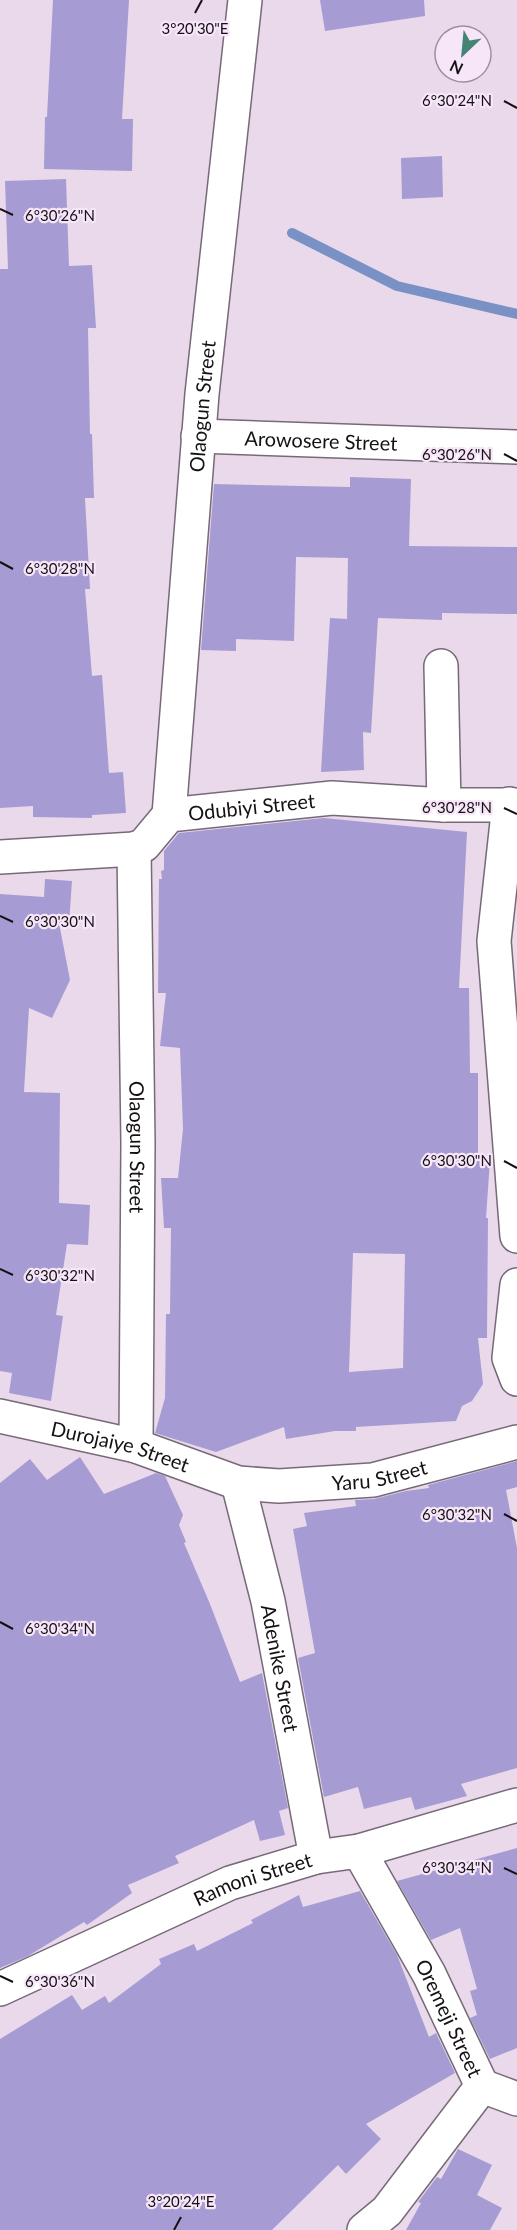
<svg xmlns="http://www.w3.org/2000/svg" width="517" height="2230" font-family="Lato,sans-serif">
<rect width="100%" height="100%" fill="#e9d9ea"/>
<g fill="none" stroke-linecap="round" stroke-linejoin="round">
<path stroke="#7991c4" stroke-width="10" d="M 292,233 L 397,286 L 517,314"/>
</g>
<g fill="#a79bd3" fill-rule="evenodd">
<path d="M 53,0 L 129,0 L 122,119 L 133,119 L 132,171 L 44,169 L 45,117 L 47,117 Z"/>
<path d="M 320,0 L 424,0 L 425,16 L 325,31 Z"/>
<path d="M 442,156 L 443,197 L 402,199 L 401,158 Z"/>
<path d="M 66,179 L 69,266 L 92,265 L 96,328 L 88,328 L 90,434 L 92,434 L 94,498 L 85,498 L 90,589 L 85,589 L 92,676 L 102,675 L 109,773 L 123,772 L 126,813 L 92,815 L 92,818 L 33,817 L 33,806 L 0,808 L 0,269 L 8,269 L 5,181 Z"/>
<path d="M 350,477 L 411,479 L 409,546 L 517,547 L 517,614 L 442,613 L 442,620 L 378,618 L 371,733 L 363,732 L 364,770 L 321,772 L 330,618 L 347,619 L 348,558 L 296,557 L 294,641 L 236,639 L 236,651 L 201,650 L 214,484 L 350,487 Z"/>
<path d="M 324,818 L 467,832 L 459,988 L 469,988 L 470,1073 L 478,1073 L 478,1159 L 490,1160 L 486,1218 L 488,1218 L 487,1338 L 478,1338 L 483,1384 L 472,1401 L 462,1406 L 456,1421 L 356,1427 L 356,1431 L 335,1431 L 286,1439 L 284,1427 L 216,1452 L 155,1433 L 165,1398 L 166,1314 L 170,1314 L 171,1228 L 164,1228 L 161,1178 L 178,1178 L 183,1129 L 180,1048 L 160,1046 L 166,993 L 158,993 L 159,879 L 162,879 L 161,871 L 164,870 L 164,851 L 179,833 ZM 353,1253 L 405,1254 L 403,1368 L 349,1372 Z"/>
<path d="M 45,879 L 72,881 L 69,924 L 59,923 L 70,980 L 52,1018 L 29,1008 L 24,1092 L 60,1093 L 59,1203 L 90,1205 L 88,1245 L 67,1244 L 56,1315 L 63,1316 L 51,1401 L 9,1393 L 12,1373 L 0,1371 L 0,894 L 44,897 Z"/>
<path d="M 80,1457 L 104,1494 L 156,1473 L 165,1476 L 183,1515 L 179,1525 L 186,1542 L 184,1543 L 210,1604 L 240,1682 L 262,1673 L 288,1808 L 279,1811 L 285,1835 L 260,1841 L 254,1820 L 175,1856 L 179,1863 L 128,1885 L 132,1893 L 87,1925 L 84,1922 L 28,1956 L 0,1968 L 0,1483 L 30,1459 L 47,1480 Z"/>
<path d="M 517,1461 L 517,1487 L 506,1490 L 517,1548 L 517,1768 L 461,1784 L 467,1796 L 415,1810 L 411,1797 L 364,1809 L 358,1787 L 324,1797 L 298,1658 L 315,1653 L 293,1529 L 307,1526 L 304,1513 L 356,1506 L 355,1500 L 374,1499 L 406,1491 L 429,1488 L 428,1485 Z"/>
<path d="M 517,1848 L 517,2048 L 490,2059 L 470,2018 L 477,2015 L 470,1991 L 477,1989 L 460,1928 L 431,1940 L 397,1881 Z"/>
<path d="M 360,1891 L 397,1955 L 429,2037 L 436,2033 L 455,2073 L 366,2124 L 381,2139 L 346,2174 L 338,2165 L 272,2230 L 0,2230 L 0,2039 L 72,1995 L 82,2010 L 105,1996 L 109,2003 L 161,1964 L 159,1959 L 194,1944 L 197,1951 L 253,1923 L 251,1920 L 299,1895 L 303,1907 Z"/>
<path d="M 458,2149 L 492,2165 L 477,2195 L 502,2208 L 490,2230 L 406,2230 L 421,2203 L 418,2202 L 437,2177 L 441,2179 Z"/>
</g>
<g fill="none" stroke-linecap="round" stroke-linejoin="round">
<defs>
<g id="minor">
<path id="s1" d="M 198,436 L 517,447"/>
<path d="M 441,666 L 444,805"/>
<path d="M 509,804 L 494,941 L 517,1236"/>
<path id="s2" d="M 169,815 L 202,394 L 245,0"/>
<path id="s3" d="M 134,849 L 138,1143 L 136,1446"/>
<path id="s4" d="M 0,857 L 134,849 L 144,845 L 169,815 L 332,798 L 444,805 L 517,805"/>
<path d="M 517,1285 L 509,1358 L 517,1379"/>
<path id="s5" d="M 0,1416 L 136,1446 L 238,1483 L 279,1486 L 373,1480 L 517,1442"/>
<path id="s6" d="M 238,1483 L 268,1601 L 316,1857"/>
<path id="s7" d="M 359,1851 L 429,1974 L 482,2086 L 387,2211 L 364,2230"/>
<path id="s8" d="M 0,1989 L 230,1883 L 316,1857 L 359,1851 L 517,1805"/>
<path d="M 482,2086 L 517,2099"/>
</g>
</defs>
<use href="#minor" stroke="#776a78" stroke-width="36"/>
<use href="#minor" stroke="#fff" stroke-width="33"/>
</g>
<path fill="none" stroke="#151015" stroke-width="2" d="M 195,13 L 202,0M 504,101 L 517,108M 0,209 L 13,215M 504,454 L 517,461M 0,562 L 13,569M 504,808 L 517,814M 0,916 L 13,922M 504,1161 L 517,1168M 0,1269 L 13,1275M 504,1514 L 517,1521M 0,1622 L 13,1629M 504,1868 L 517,1874M 0,1976 L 13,1982M 174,2230 L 181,2217"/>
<g text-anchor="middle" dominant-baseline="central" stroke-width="4.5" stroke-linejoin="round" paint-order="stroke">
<g font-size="20" fill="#151015" stroke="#f6e6f7">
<text stroke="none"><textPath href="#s2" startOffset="410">Olaogun Street</textPath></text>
<text stroke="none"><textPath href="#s1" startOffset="123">Arowosere Street</textPath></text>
<text stroke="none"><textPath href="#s4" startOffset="267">Odubiyi Street</textPath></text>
<text stroke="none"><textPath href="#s3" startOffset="298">Olaogun Street</textPath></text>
<text stroke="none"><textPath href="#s5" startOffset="124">Durojaiye Street</textPath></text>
<text stroke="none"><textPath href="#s5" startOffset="390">Yaru Street</textPath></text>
<text stroke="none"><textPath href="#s6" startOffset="190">Adenike Street</textPath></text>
<text stroke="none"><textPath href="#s8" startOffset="276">Ramoni Street</textPath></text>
<text stroke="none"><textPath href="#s7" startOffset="190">Oremeji Street</textPath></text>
</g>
</g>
<g font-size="15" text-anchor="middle" fill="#151015" stroke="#f6e6f7" stroke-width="4.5" stroke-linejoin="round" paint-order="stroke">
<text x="195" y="34">3°20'30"E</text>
<text x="457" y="106">6°30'24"N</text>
<text x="60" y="221">6°30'26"N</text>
<text x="457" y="460">6°30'26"N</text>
<text x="60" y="574">6°30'28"N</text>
<text x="457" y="813">6°30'28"N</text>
<text x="60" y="927">6°30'30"N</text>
<text x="457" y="1166">6°30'30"N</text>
<text x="60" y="1281">6°30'32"N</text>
<text x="457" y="1520">6°30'32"N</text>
<text x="60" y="1634">6°30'34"N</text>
<text x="457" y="1873">6°30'34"N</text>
<text x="60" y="1987">6°30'36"N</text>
<text x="181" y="2207">3°20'24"E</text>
</g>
<g transform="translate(463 54) rotate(206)"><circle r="28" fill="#f6e6f7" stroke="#9c909d" stroke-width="1.5"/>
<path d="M0-4.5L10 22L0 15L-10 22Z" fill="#448473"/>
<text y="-9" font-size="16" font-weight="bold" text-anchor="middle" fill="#151015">N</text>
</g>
</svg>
